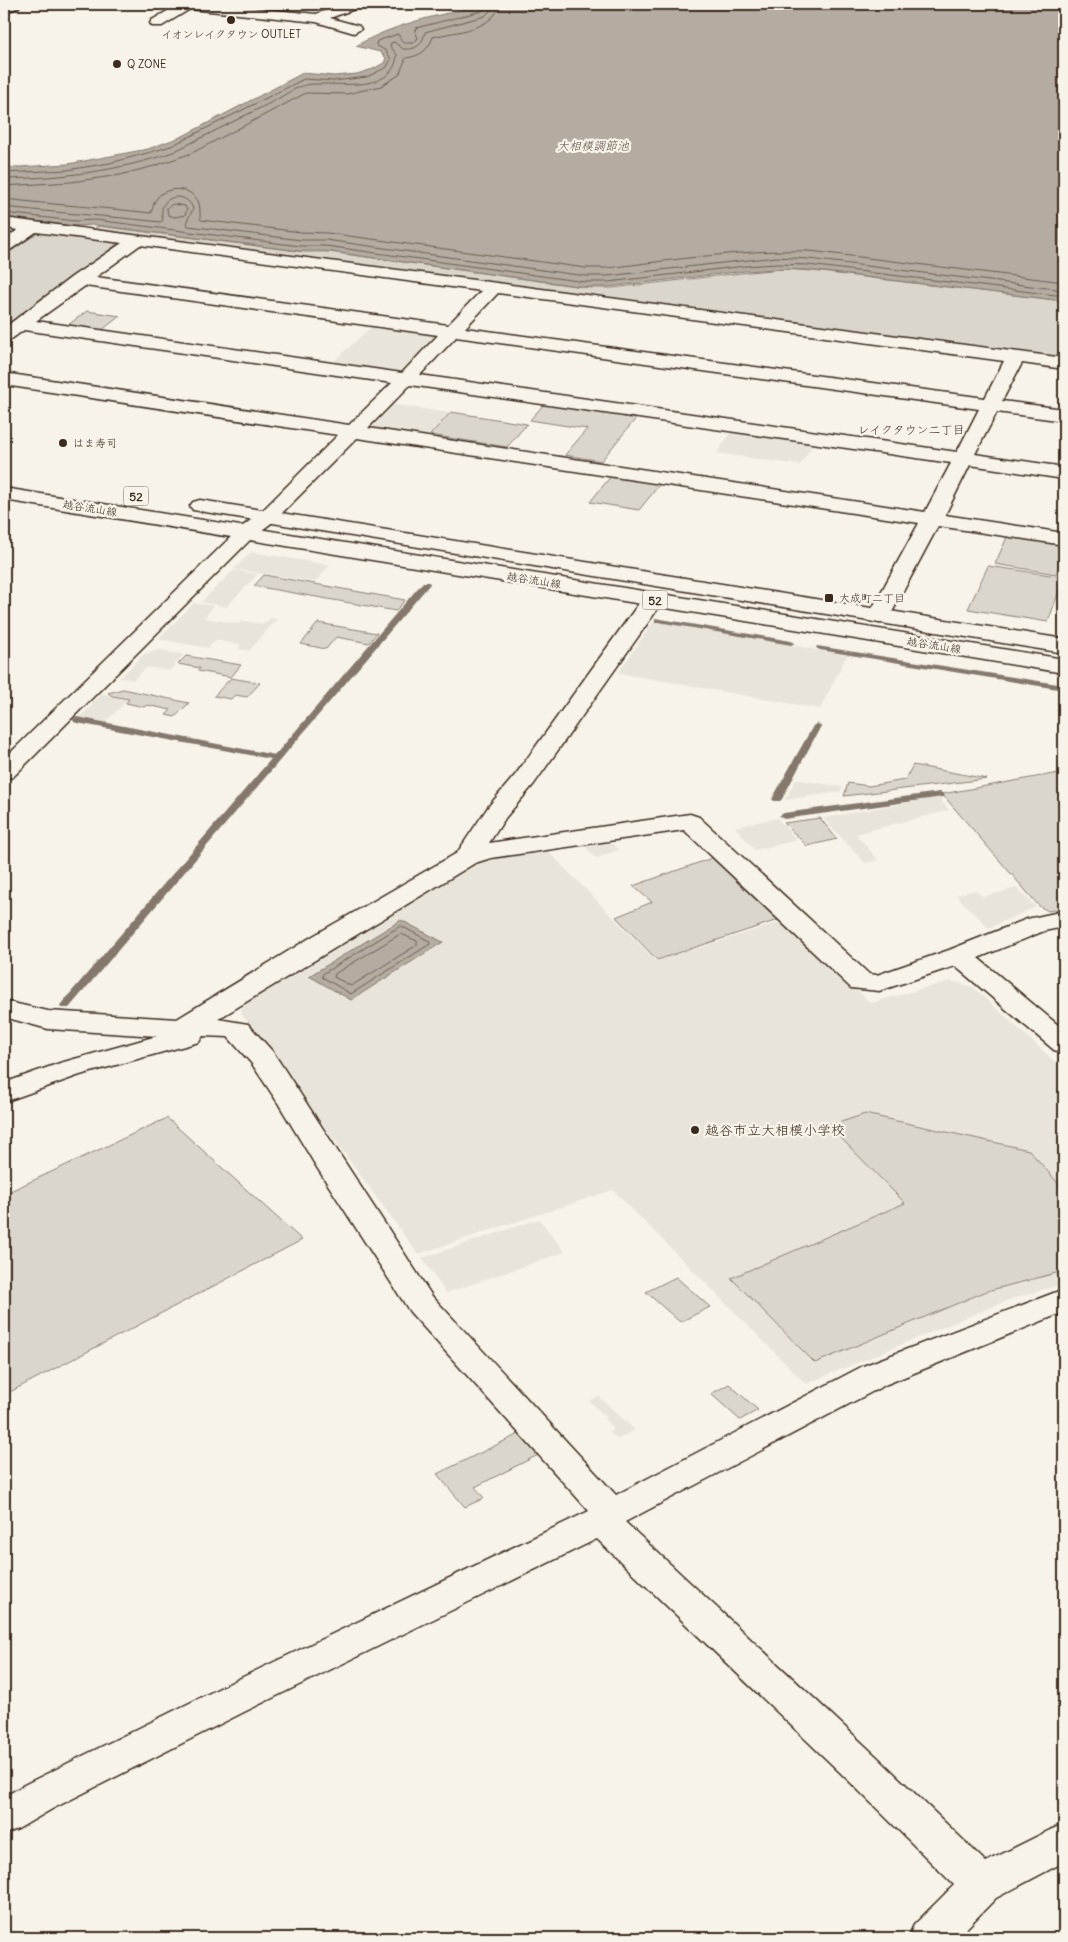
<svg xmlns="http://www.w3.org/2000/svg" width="1068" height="1942" font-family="Delius,'Klee One',sans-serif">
<rect width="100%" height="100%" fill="#f7f3e8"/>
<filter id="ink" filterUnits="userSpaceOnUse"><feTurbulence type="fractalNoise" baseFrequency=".02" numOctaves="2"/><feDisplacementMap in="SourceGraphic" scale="10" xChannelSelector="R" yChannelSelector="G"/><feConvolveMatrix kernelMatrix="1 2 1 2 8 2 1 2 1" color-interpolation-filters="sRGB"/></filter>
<g filter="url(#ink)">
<g fill="#e9e4d9">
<path d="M 374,324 L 428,332 L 437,337 L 402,370 L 390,372 L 331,364 Z"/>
<path d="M 390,404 L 450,413 L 428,436 L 374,428 L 371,423 Z"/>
<path d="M 732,431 L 814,443 L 800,465 L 717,453 Z"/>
<path d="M 251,552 L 330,565 L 315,582 L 234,569 Z"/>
<path d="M 234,570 L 258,574 L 226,607 L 201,602 Z"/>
<path d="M 194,603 L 214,606 L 204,618 L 239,624 L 243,621 L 264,624 L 270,618 L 277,619 L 249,651 L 238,649 L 241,645 L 216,640 L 208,648 L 158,639 Z"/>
<path d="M 654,621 L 847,655 L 820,709 L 618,673 Z"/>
<path d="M 160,650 L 184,655 L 169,671 L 147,667 L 133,680 L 120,678 L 144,654 Z"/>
<path d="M 103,693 L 111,697 L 128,700 L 104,723 L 78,718 L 93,705 L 91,704 Z"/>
<path d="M 796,779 L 843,787 L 840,792 L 785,800 Z"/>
<path d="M 938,797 L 949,810 L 856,834 L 878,860 L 865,863 L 823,818 Z"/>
<path d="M 777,818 L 797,840 L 755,850 L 735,827 Z"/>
<path d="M 609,841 L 619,850 L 596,858 L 582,844 Z"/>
<path d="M 546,849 L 656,961 L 781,922 L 871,1003 L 950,981 L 973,987 L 1064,1070 L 1064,1284 L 1011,1299 L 806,1384 L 613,1190 L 418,1254 L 241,1013 L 244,1003 L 434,885 L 486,858 Z"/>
<path d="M 1016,888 L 1036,907 L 989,928 L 956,895 L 975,890 L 983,897 Z"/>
<path d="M 539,1219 L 565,1252 L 446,1293 L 422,1258 Z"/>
<path d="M 598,1396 L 635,1430 L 618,1439 L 609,1432 L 614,1429 L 604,1419 L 606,1417 L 589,1401 Z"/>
</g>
<g fill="#dbd6cb" stroke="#8b8074">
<path d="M 99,226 L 305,252 L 330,252 L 590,288 L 613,288 L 750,272 L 782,269 L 813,271 L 1064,301 L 1064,358 L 91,230 Z"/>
<path d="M 39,232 L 116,241 L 116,245 L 4,327 L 4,256 Z"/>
<path d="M 87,311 L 120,316 L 102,330 L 68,325 Z"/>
<path d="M 545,403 L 638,416 L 601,461 L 565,455 L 587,429 L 530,420 Z"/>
<path d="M 451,412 L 527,424 L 507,447 L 430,435 Z"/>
<path d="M 611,476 L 660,484 L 639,510 L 590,502 Z"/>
<path d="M 1008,535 L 1064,544 L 1064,555 L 1056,574 L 995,564 Z"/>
<path d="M 988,566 L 1064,577 L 1048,622 L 968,609 Z"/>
<path d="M 264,575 L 405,600 L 396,611 L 254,586 Z"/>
<path d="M 318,623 L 377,633 L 369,643 L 336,637 L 326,649 L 301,644 Z"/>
<path d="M 186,656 L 241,665 L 231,677 L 198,671 L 200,668 L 178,664 Z"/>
<path d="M 231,678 L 260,683 L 247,697 L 235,695 L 231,699 L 214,696 Z"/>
<path d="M 123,689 L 189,703 L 175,717 L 166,715 L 171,710 L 147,705 L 144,707 L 126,703 L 129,699 L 112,696 L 108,693 Z"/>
<path d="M 913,765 L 987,779 L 844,796 L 848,783 L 869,786 L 905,780 Z"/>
<path d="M 1064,772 L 1064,908 L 1048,911 L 1039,906 L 942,794 Z"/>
<path d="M 820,818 L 837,839 L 807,846 L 784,823 Z"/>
<path d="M 712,858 L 778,920 L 657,960 L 616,917 L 652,902 L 633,886 Z"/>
<path d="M 865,1114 L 1029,1150 L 1064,1190 L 1064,1271 L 987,1291 L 815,1363 L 731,1278 L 905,1203 L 829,1126 Z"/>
<path d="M 167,1118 L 302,1240 L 4,1395 L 4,1194 Z"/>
<path d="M 676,1277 L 710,1307 L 680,1322 L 646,1292 Z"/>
<path d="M 729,1384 L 758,1410 L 740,1420 L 711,1394 Z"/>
<path d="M 521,1433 L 540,1454 L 475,1487 L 484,1498 L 465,1507 L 437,1474 Z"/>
</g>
<g fill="#b4aca0" stroke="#84786c">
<path d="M 493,4 L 1064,4 L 1064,301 L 808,270 L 776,269 L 745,271 L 608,287 L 585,287 L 325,251 L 300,251 L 95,225 L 74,226 L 4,218 L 4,168 L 68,164 L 148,149 L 183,136 L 303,73 L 334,76 L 357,74 L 373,69 L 384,63 L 386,58 L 380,52 L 356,46 C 394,23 449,12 493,4 Z"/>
<path d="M 401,920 L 443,942 L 351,1000 L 309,976 Z"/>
</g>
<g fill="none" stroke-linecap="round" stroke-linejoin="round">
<g stroke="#6b5e52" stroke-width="1">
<path d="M 4,173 L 67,170 L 110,163 L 151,152 L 171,146 L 304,79 L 334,81 L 367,77 L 387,67 L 391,59 L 386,51 L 376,45 L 377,41 L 398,34 L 403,43 L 414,43 L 418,38 L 415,31 L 416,28 L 482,11 L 486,4"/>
<path d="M 4,179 C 61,178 120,171 173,152 C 206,135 239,119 272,102 C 282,97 295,87 306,85 C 333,80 393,97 397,55 L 390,46 L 391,43 L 394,42 L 403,49 C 417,50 422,45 425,32 L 485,16 L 490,11 L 492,4"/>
<path d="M 4,186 L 71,182 L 120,175 L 154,166 L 192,153 L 306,93 L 347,94 L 381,86 L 399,75 L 406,58 C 420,56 428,51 433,37 C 456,31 493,31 500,4"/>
<path d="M 4,199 C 53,205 102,207 151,213 C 153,208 153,203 157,198 C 166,186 190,186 198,201 C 201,206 199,214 201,220 L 301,232 L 327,233 L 586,268 L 607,268 C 675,260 742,249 810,251 L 1064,282"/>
<path d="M 174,204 L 185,206 L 187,210 L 185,215 L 175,217 L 168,215 L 167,208 Z"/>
<path d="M 4,207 C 57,213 109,216 161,222 L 163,220 C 155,195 187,189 193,209 L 186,223 L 188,226 L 301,240 L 326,240 L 585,276 L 607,276 L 776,257 L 809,259 L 1064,290"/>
<path d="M 4,213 L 75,221 L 96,220 L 300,246 L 326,246 L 585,282 L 608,282 L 745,266 L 776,264 L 808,265 L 1064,296"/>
<path d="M 401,926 L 429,941 L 430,944 L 351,994 L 322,977 L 323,974 Z"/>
<path d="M 401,934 L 417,941 L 417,945 L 351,986 L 334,977 L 335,974 Z"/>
</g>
<g fill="#84786c" fill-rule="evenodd">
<path d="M 423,582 L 429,582 L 430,584 L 69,1008 L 61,1008 L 60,1006 L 61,1004 L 271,759 L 77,723 L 74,722 L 73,720 L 74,718 L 77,717 L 275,755 Z"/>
<path d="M 655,618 L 791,641 L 795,643 L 791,645 L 658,622 L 655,622 Z"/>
<path d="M 817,646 L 1064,685 L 1064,690 L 820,650 L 816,648 Z"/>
<path d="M 817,723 L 821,726 L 782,799 L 780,801 L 774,801 L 772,799 L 813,726 Z"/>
<path d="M 940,792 L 945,795 L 943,797 L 784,819 L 779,816 L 784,813 Z"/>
</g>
<defs>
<g id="minor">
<path d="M 170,4 L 213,4 L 316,14 L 344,4 L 361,4 L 360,7 L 330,18 L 359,26 L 361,29 L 354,33 L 316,22 L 190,9 L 162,26 L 152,26 L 150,23 L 152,20 L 174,7 Z"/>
<path d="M 4,218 L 1064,358 L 1064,369 L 1022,363 L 1002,401 L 1064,409 L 1064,421 L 997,412 L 975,454 L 1064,467 L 1064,479 L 970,465 L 945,515 L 1064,533 L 1064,545 L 938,526 L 890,616 L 887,621 L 879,623 L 871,621 L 868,616 L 919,523 L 357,438 L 274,521 L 253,537 L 13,777 L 4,779 L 4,759 L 239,529 L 260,513 L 338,435 L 4,385 L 4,373 L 349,425 L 392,383 L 24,330 L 10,340 L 4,341 L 4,328 L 73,276 L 122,243 L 36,232 L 10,250 L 4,251 L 4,239 L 18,230 L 4,228 ZM 140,245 L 481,291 L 448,325 L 96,277 ZM 85,286 L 438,335 L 402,373 L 36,321 ZM 498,293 L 1004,361 L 985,398 L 465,328 ZM 456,337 L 979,409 L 957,452 L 420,375 ZM 410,385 L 951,463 L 925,512 L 368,428 Z"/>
<path d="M 653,593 L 661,595 L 664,600 L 534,784 L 506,817 L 489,843 L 690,814 L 699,817 L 869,974 L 877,975 L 949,950 L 1027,919 L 1064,911 L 1064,927 L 1044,931 L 978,958 L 1064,1030 L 1064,1053 L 1054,1050 L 955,966 L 879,991 L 851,988 L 684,830 L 491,858 L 475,863 L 218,1019 L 248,1024 L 273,1052 L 432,1296 L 616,1495 L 863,1366 L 1064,1289 L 1064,1312 L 887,1384 L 625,1522 L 876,1756 L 986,1862 L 1050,1830 L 1064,1824 L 1064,1862 L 996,1898 L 957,1938 L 908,1938 L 914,1925 L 954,1885 L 848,1780 L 597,1539 L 248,1710 L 52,1809 L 18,1829 L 4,1834 L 4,1797 L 24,1785 L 220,1688 L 589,1511 L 410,1312 L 316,1166 L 278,1103 L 252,1064 L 228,1037 L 203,1036 L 199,1042 L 80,1075 L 4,1102 L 4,1083 L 60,1063 L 157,1036 L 48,1029 L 4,1017 L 4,1001 L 48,1011 L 177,1019 L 313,936 L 457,853 L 488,807 L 516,774 L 645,595 Z"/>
</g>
<g id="major">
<path d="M 4,488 L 1064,659 L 1064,673 L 4,500 Z"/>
<path d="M 200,500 L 1064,639 L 1064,653 L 193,510 L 190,506 L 193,502 Z"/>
</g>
<path id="highway" d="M 4,4 L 20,4 L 19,7 L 4,13 Z"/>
</defs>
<use href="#minor" stroke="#3b2a1e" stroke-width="3"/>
<use href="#major" stroke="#3b2a1e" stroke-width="3"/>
<use href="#highway" stroke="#3b2a1e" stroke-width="3"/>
<use href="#minor" fill="#f7f3e8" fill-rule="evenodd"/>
<use href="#major" fill="#f7f3e8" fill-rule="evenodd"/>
<use href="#highway" fill="#f7f3e8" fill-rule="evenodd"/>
</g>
</g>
<g fill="#3b2a1e" stroke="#f7f3e8" stroke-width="2">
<circle cx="231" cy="20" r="5"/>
<circle cx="117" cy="64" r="5"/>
<circle cx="63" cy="443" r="5"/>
<rect x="824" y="593" width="10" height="10" rx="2.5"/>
<circle cx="695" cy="1130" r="5"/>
</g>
<g text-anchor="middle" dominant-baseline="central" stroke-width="4.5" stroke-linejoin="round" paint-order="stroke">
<g font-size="11" fill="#3b2a1e" stroke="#f7f3e8" text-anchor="start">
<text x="231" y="34" text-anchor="middle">イオンレイクタウン OUTLET</text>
<text x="127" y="64">Q ZONE</text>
<text x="73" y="443">はま寿司</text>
<text x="839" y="598">大成町二丁目</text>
</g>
<g font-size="11" fill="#3b2a1e" stroke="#f7f3e8">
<text transform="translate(90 508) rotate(9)">越谷流山線</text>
<text transform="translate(534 580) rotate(9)">越谷流山線</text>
<text transform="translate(934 645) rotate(9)">越谷流山線</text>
</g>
<g font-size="12" font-style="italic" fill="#5f5145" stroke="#f7f3e8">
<text x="593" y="145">大相模調節池</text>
</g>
<g font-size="12" fill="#3b2a1e" stroke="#f7f3e8">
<text x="911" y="429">レイクタウン二丁目</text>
</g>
<g fill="#f7f3e8" stroke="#73665b" stroke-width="1">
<rect x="123.5" y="486.5" width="25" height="19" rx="4"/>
<rect x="642.5" y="590.5" width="25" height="19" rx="4"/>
</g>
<g font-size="12" font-weight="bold" fill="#3b2a1e">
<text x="136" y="496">52</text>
<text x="655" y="600">52</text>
</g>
<g font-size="14" fill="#3b2a1e" stroke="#f7f3e8" text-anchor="start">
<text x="705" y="1130">越谷市立大相模小学校</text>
</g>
</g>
<rect width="1068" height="1942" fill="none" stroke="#f7f3e8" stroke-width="20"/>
<rect x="10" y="10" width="1048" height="1922" fill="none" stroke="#3b2a1e" stroke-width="2" filter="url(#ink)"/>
</svg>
